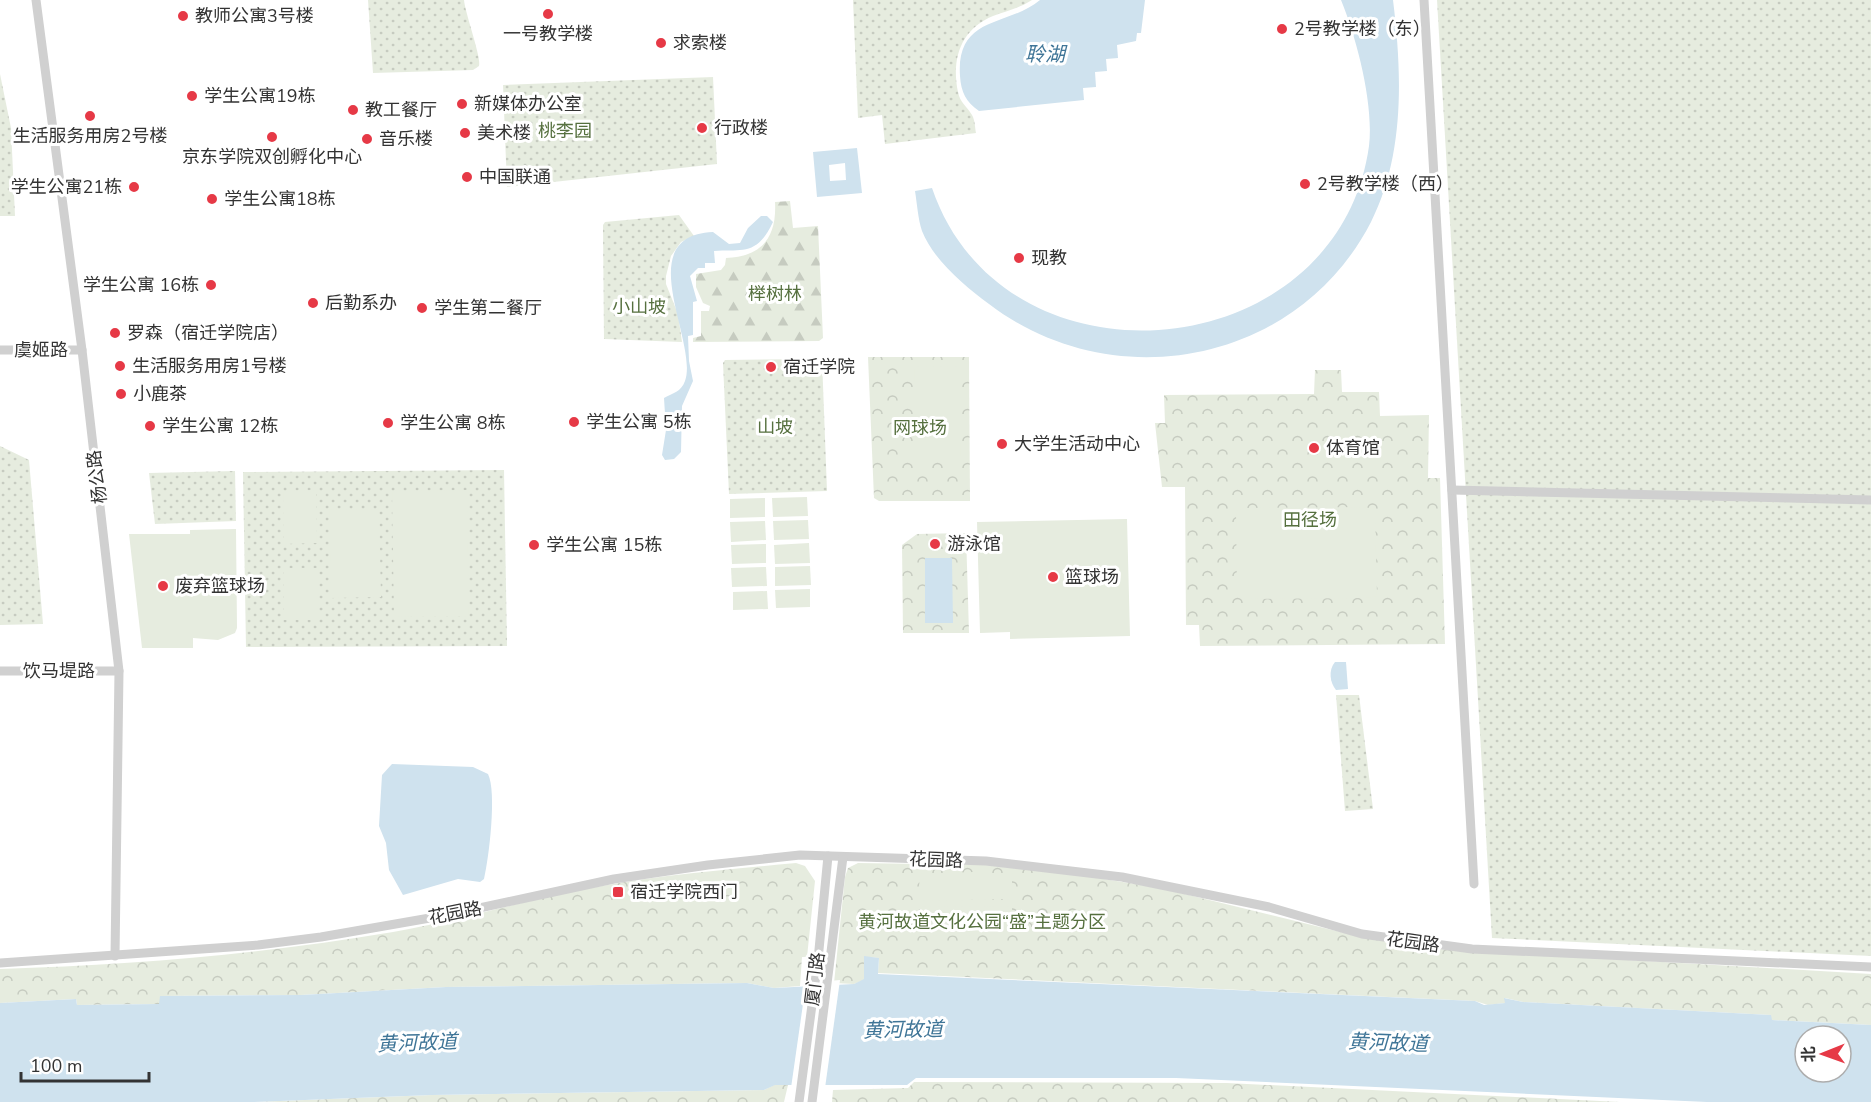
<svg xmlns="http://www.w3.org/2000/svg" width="1871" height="1102" font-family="'Nunito Sans','Noto Sans SC',sans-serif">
<defs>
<pattern id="grass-dots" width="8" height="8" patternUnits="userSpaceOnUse" patternTransform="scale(1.5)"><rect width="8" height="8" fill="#e6ecdf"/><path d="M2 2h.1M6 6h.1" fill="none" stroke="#c6cbc0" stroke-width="1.8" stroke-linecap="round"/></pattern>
<pattern id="forest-firs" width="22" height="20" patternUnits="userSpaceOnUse" patternTransform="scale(1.5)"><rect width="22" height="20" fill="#e6ecdf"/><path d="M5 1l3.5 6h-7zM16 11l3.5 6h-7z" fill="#c6cbc0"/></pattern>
<pattern id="park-crowns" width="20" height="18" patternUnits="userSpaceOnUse" patternTransform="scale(1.5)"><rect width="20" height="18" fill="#e6ecdf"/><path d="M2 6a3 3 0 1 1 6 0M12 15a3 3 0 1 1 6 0" fill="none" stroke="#c6cbc0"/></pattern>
</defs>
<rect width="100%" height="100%" fill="#fff"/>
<g fill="url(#grass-dots)">
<path d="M 368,0 L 464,0 C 465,13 482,59 479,66 L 473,70 L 373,73 Z"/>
<path d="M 853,0 L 1032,0 C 1020,8 1006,11 993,16 C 961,29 951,59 958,92 C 960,103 967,106 972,115 C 975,120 975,128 976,133 L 885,144 L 882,115 L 858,118 Z"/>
<path d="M 1437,0 L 1871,0 L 1871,956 L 1492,938 Z"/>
<path d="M 0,74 L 11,128 L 15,216 L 0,216 Z"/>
<path d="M 713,77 L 717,164 L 507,187 L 503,85 Z"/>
<path d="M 679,215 L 694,236 L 681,242 L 671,256 L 666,276 L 666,284 L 678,314 L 682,342 L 604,339 L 603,225 L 605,222 Z"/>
<path d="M 822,359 L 827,491 L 729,494 L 723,363 L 725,360 Z"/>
<path d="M 0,446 L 29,460 L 43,624 L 0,625 Z"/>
<path d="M 504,470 L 507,646 L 246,647 L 243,472 Z"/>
<path d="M 235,471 L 236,521 L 155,524 L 149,473 Z"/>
<path d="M 1336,695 L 1359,695 L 1373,809 L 1345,811 Z"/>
</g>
<path fill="url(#forest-firs)" d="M 790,201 L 793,228 L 818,226 L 823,338 L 819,341 L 693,342 L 693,338 L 701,336 L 701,311 L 709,311 L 710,306 L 703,303 L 696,287 L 696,274 L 721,270 L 725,265 L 726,258 C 762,257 777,237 775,202 Z"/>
<g fill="url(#park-crowns)">
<path d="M 868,357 L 969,357 L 970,501 L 879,501 L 874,498 Z"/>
<path d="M 1315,370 L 1341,370 L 1342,392 L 1379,392 L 1380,416 L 1429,415 L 1428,478 L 1440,478 L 1445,644 L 1200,646 L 1199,625 L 1186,625 L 1185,487 L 1162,487 L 1155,423 L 1165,423 L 1164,395 L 1314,394 Z"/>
<path d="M 966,533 L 969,633 L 903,633 L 902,545 L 917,534 Z"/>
<path d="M 796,863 L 805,866 L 815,881 L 807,957 L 802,957 L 800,986 L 774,988 L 747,983 L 446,987 L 301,995 L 160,996 L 160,1004 L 77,1005 L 76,999 L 0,1003 L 0,969 C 132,965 264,954 393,932 C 453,922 511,904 571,892 C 645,876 721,870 796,863 Z"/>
<path d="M 858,863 L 986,865 L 1079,875 L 1160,888 L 1361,937 L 1439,949 L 1871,974 L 1871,1025 L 1771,1020 L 1771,1015 L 1523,1002 L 1505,998 L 1505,1003 L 1488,1005 L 1475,1001 L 878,973 L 879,958 L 864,957 L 864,980 L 854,984 L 834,983 L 845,877 L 848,868 Z"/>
<path d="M 914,1082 L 1227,1083 L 1620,1102 L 832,1102 L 833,1090 L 908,1088 Z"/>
<path d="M 774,1085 L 788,1085 L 784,1102 L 254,1102 L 432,1095 L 764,1090 Z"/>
</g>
<g fill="#e6ecdf">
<path d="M 960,366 L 961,458 L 915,458 L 914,367 Z"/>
<path d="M 316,490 L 317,543 L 284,544 L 283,491 Z"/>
<path d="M 467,490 L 469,616 L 394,617 L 392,491 Z"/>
<path d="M 807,497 L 808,516 L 773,517 L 772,498 Z"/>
<path d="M 765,498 L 765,517 L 730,518 L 730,499 Z"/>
<path d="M 1364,507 L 1375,509 L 1377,596 L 1366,598 L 1248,599 L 1237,596 L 1236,511 L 1243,508 Z"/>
<path d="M 379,509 L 381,597 L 331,598 L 329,510 Z"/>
<path d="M 1127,519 L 1130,636 L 1010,639 L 1010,632 L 980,633 L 977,522 Z"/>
<path d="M 808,520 L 809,539 L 774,540 L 773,521 Z"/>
<path d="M 765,521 L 766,540 L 731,542 L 730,522 Z"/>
<path d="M 236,529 L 237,628 L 235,633 L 218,640 L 193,638 L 193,648 L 142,648 L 129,534 L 190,534 L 190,530 Z"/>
<path d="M 809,543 L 810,563 L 775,564 L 774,545 Z"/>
<path d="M 766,544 L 766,563 L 732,564 L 731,545 Z"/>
<path d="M 810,566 L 811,585 L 775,586 L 775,567 Z"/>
<path d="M 766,567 L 767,586 L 732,587 L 731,568 Z"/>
<rect x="284" y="568" width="34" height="52"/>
<path d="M 810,589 L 810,607 L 776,608 L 775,590 Z"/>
<path d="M 767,591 L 768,609 L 733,610 L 733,592 Z"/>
<path d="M 973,872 L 974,878 L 1012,878 L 1012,899 L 920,901 L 919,874 Z"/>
<path d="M 1012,906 L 1012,928 L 976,929 L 975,935 L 920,936 L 920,907 Z"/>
</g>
<g fill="#cfe2ee" fill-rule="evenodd">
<path d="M 1040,0 L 1145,0 L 1141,33 L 1137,33 L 1136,41 L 1117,45 L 1118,58 L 1106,59 L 1107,71 L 1095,72 L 1096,87 L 1083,88 L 1084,100 L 979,111 C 966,102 961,92 960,76 C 956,15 1008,27 1040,0 Z"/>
<path d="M 1341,0 L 1393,0 C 1402,73 1405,155 1371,222 C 1298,364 1113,399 989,304 C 965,286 934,261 922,231 C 918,219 917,203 915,191 L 932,188 C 1004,399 1338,368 1369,146 C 1374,105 1357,39 1341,0 Z"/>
<path d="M 857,148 L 862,193 L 817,197 L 813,152 ZM 845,163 L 846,180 L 830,181 L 829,165 Z"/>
<path d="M 761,216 L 767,216 L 773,222 C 757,256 743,249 714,251 L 715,263 L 705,263 L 705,268 L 698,268 L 690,276 L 697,301 L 693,302 L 693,335 L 688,336 L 689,361 L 693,381 L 682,406 L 681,452 L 674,459 L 665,460 L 662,455 L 666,430 L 664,398 C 673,393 681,392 685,381 C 699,342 629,236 713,232 L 729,244 L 740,243 L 748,228 Z"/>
<path d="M 952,558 L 953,623 L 925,623 L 925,558 Z"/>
<path d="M 1335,662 L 1346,662 L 1348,689 L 1336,690 C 1330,683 1328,670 1335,662 Z"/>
<path d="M 392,764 L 473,767 L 488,774 C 497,792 489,858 484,879 L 480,882 L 458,879 L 403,895 L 389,870 L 386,843 L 379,826 L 382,775 Z"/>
<path d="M 864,956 L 879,958 L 878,974 L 1475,1001 L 1484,1005 L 1505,1003 L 1504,998 L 1523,1002 L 1771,1015 L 1772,1020 L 1871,1025 L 1871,1102 L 1707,1102 L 1176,1078 L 916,1078 L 907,1085 L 775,1085 L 764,1090 L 432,1095 L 254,1102 L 0,1102 L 0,1003 L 76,999 L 77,1005 L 159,1004 L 160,996 L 301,995 L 446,987 L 747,983 L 774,988 L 854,984 L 864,979 ZM 1805,1036 L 1841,1036 L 1841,1072 L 1805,1072 Z"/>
</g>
<path fill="#fff" d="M 840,980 L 825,1088 L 791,1088 L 806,983 Z"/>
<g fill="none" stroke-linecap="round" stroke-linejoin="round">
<g stroke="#d0d0d0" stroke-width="9">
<path d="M 36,0 L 82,350 L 119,671 L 115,956"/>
<path d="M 1424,0 L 1474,884"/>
<path d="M 0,350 L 82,350"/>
<path d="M 1452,490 L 1871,500"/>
<path d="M 0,671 L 119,671"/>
<path d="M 0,963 L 258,945 L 321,937 L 447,915 L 614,879 L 708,865 L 800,855 L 986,861 L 1122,877 L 1269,907 L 1362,934 L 1472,949 L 1871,967"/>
<path d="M 799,1102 L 818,960 L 828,856"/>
<path d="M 812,1102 L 843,857"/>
</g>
</g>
<g fill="#e63946" stroke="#fff" stroke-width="2">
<circle cx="548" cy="14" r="6"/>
<circle cx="183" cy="16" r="6"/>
<circle cx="1282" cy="29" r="6"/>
<circle cx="661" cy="43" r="6"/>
<circle cx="192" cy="96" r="6"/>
<circle cx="462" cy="104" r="6"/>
<circle cx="353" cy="110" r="6"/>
<circle cx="90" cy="116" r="6"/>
<circle cx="702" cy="128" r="6"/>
<circle cx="465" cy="133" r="6"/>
<circle cx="272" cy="137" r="6"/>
<circle cx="367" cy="139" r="6"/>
<circle cx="467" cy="177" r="6"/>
<circle cx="1305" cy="184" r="6"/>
<circle cx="134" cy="187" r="6"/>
<circle cx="212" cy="199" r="6"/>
<circle cx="1019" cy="258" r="6"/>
<circle cx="211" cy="285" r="6"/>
<circle cx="313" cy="303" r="6"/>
<circle cx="422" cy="308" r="6"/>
<circle cx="115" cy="333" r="6"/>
<circle cx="120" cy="366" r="6"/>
<circle cx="771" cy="367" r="6"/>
<circle cx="121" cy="394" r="6"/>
<circle cx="574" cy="422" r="6"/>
<circle cx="388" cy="423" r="6"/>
<circle cx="150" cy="426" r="6"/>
<circle cx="1002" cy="444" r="6"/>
<circle cx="1314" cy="448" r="6"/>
<circle cx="935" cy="544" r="6"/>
<circle cx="534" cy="545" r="6"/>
<circle cx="1053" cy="577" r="6"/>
<circle cx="163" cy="586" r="6"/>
<rect x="612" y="886" width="12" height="12" rx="3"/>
</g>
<g text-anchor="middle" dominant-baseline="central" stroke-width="6" stroke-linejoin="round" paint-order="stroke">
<g font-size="18" fill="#333" stroke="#fff" text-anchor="start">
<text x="195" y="16">教师公寓3号楼</text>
<text x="1294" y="29">2号教学楼（东）</text>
<text x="548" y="34" text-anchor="middle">一号教学楼</text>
<text x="673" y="43">求索楼</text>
<text x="204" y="96">学生公寓19栋</text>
<text x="474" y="104">新媒体办公室</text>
<text x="365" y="110">教工餐厅</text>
<text x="714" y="128">行政楼</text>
<text x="477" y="133">美术楼</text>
<text x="90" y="136" text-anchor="middle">生活服务用房2号楼</text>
<text x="379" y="139">音乐楼</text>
<text x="272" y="157" text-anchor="middle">京东学院双创孵化中心</text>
<text x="479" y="177">中国联通</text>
<text x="1317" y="184">2号教学楼（西）</text>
<text x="122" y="187" text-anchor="end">学生公寓21栋</text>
<text x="224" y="199">学生公寓18栋</text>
<text x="1031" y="258">现教</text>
<text x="199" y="285" text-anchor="end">学生公寓 16栋</text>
<text x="325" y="303">后勤系办</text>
<text x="434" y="308">学生第二餐厅</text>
<text x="127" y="333">罗森（宿迁学院店）</text>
<text x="132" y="366">生活服务用房1号楼</text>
<text x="783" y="367">宿迁学院</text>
<text x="133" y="394">小鹿茶</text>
<text x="586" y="422">学生公寓 5栋</text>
<text x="400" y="423">学生公寓 8栋</text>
<text x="162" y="426">学生公寓 12栋</text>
<text x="1014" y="444">大学生活动中心</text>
<text x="1326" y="448">体育馆</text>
<text x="947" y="544">游泳馆</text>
<text x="546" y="545">学生公寓 15栋</text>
<text x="1065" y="577">篮球场</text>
<text x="175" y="586">废弃篮球场</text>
<text x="630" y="892">宿迁学院西门</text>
</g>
<g font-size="18" fill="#56703f" stroke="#fff">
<text x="565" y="131">桃李园</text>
<text x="775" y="294">榉树林</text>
<text x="639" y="307">小山坡</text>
<text x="775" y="427">山坡</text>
<text x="920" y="428">网球场</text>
<text x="1310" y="520">田径场</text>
<text x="982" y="922">黄河故道文化公园“盛”主题分区</text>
</g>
<g font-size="18" fill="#333" stroke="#fff">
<text x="41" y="350">虞姬路</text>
<text transform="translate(97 477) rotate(-97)">杨公路</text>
<text x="59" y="671">饮马堤路</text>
<text transform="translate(936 860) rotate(2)">花园路</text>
<text transform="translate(455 913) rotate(-11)">花园路</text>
<text transform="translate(1413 942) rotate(8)">花园路</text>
<text transform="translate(815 979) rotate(-83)">厦门路</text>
</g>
<g font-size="20" font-style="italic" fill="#3f7597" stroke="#fff">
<text x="1045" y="54">聆湖</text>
<text transform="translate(903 1030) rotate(-1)">黄河故道</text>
<text transform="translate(417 1043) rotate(-2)">黄河故道</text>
<text transform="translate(1388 1043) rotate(2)">黄河故道</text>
</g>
</g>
<g transform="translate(1823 1054) rotate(269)"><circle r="28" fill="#ffffff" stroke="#adadad" stroke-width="1.5"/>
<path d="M0-4.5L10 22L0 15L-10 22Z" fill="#e63946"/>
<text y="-9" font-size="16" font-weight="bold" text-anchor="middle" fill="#333333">北</text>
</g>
<path d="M21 1072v9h128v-9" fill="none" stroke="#333333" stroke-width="3"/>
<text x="30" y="1072" font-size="18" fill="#333333" stroke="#ffffff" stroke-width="4.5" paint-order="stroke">100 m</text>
</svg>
